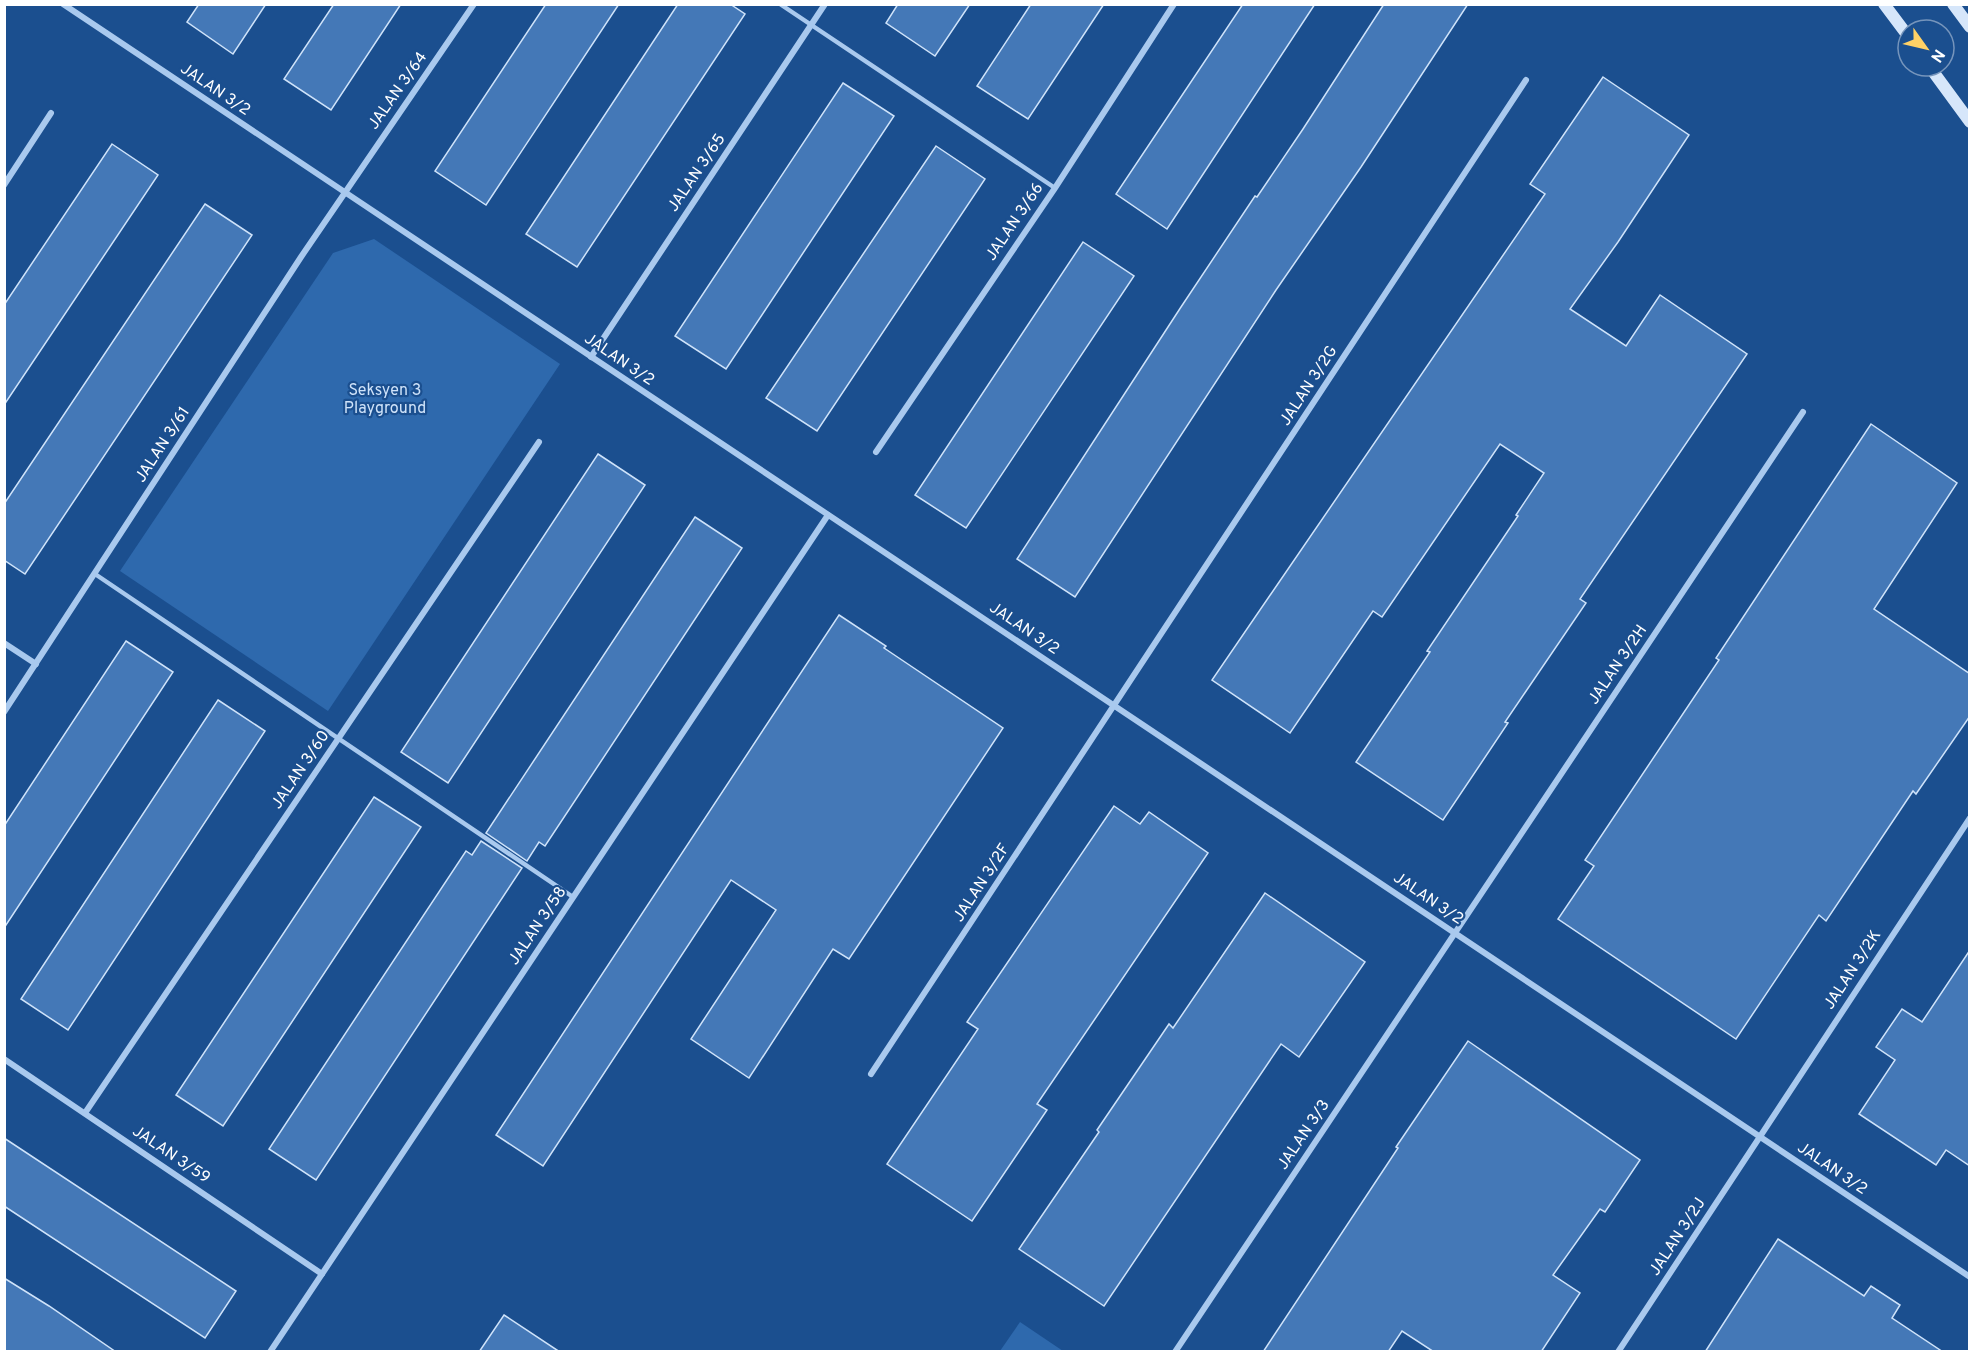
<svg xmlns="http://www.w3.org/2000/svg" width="1974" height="1356" font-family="Overpass,sans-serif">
<rect width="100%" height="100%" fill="#1b4f8f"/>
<g fill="#2e69ad">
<path d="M 374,239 L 560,364 L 328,711 L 120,571 L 333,253 Z"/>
<path d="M 1020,1322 L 1063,1351 L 1000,1351 Z"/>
</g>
<g fill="#4478b7" stroke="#cfe3fa" stroke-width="1.5">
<path d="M 199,4 L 266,4 L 233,54 L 187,22 Z"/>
<path d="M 334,4 L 401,4 L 331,110 L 284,79 Z"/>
<path d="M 546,4 L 619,4 L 486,205 L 435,171 Z"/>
<path d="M 678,4 L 730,4 L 745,14 L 577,267 L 526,234 Z"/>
<path d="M 898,4 L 970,4 L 935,56 L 886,23 Z"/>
<path d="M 1031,4 L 1104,4 L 1028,119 L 977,86 Z"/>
<path d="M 1243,4 L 1315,4 L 1167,229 L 1116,194 Z"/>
<path d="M 1384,4 L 1468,4 L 1361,167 L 1276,290 L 1075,597 L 1017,559 L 1181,307 L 1255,196 L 1257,197 L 1303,129 Z"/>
<path d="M 1603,77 L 1689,135 L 1618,242 L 1570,309 L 1626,346 L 1660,295 L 1747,354 L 1580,599 L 1586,603 L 1505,722 L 1508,723 L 1443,820 L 1356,762 L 1430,652 L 1427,651 L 1518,516 L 1516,515 L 1544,473 L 1500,444 L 1382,617 L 1373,611 L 1290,733 L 1212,680 L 1545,194 L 1530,184 Z"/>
<path d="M 843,83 L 894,116 L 726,369 L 675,336 Z"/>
<path d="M 112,144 L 158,175 L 4,405 L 4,305 Z"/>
<path d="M 936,146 L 985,179 L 817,431 L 766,398 Z"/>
<path d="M 205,204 L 252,235 L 25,574 L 4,560 L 4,504 Z"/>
<path d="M 1083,242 L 1134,276 L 966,528 L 915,495 Z"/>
<path d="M 1871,424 L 1957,483 L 1874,609 L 1970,674 L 1970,716 L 1916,794 L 1913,791 L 1826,921 L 1819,915 L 1736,1039 L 1558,919 L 1594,866 L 1585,860 L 1719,660 L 1716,658 Z"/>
<path d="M 598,454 L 645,485 L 448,783 L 401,752 Z"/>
<path d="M 695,517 L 742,548 L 545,846 L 539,842 L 527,861 L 486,833 Z"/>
<path d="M 839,615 L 886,646 L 884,648 L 1003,728 L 849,959 L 833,949 L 749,1078 L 691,1039 L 776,910 L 731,880 L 543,1166 L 496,1135 Z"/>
<path d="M 126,641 L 173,672 L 4,928 L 4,826 Z"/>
<path d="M 218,700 L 265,731 L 68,1030 L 21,999 Z"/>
<path d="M 374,797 L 421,827 L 223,1126 L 176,1095 Z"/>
<path d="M 1114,806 L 1140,824 L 1149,812 L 1208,853 L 1037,1104 L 1047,1110 L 972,1221 L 887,1164 L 978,1029 L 967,1022 Z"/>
<path d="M 481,841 L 522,868 L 316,1180 L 269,1149 L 466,851 L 472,855 Z"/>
<path d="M 1265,893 L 1365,962 L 1299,1057 L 1281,1044 L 1104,1306 L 1019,1249 L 1099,1132 L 1097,1130 L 1169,1024 L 1173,1028 Z"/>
<path d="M 1970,950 L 1970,1166 L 1946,1150 L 1936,1165 L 1859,1114 L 1895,1060 L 1876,1047 L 1902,1009 L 1922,1022 Z"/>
<path d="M 1468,1041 L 1640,1160 L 1605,1212 L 1600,1209 L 1553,1275 L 1580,1293 L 1541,1352 L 1434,1352 L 1402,1331 L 1388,1352 L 1263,1352 L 1398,1148 L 1396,1147 Z"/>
<path d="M 4,1138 L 236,1291 L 205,1338 L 4,1206 Z"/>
<path d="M 1778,1239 L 1864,1296 L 1871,1286 L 1900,1305 L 1892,1318 L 1943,1352 L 1705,1352 Z"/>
<path d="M 4,1278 L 49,1306 L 116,1352 L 4,1352 Z"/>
<path d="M 504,1315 L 560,1352 L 479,1352 Z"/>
</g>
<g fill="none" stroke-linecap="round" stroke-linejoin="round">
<g stroke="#a9c9ee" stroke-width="4.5">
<path d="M 780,4 L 1055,188"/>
<path d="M 95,574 L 573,897"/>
</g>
<g stroke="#a9c9ee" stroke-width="6">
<path d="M 63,4 L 1970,1277"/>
<path d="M 4,185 L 51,113"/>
<path d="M 591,357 L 825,4"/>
<path d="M 876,452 L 1055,188 L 1174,4"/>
<path d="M 4,643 L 36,664"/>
<path d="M 4,712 L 301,257 L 474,4"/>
<path d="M 4,1059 L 322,1274"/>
<path d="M 871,1074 L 1526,80"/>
<path d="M 85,1113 L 539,442"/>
<path d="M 270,1352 L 828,515"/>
<path d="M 1175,1352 L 1803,412"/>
<path d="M 1618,1352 L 1970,818"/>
</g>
<g stroke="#d6e6fa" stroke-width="12">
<path d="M 1884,4 L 1908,36"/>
<path d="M 1953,4 L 1970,27"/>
<path d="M 1929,66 L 1970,122"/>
</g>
</g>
<g text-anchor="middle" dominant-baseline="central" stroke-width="4.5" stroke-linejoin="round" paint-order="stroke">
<g font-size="16" fill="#fff" stroke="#1b4f8f">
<text transform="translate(215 90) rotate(34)">JALAN 3/2</text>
<text transform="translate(398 91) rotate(-55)">JALAN 3/64</text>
<text transform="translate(697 173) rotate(-56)">JALAN 3/65</text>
<text transform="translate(1015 222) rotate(-56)">JALAN 3/66</text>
<text transform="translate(619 360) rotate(34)">JALAN 3/2</text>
<text transform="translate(1309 386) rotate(-57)">JALAN 3/2G</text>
<text transform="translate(163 445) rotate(-57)">JALAN 3/61</text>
<text transform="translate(1024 629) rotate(34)">JALAN 3/2</text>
<text transform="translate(1618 665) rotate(-56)">JALAN 3/2H</text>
<text transform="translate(301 770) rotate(-56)">JALAN 3/60</text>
<text transform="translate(982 883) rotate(-57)">JALAN 3/2F</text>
<text transform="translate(1428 899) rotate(34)">JALAN 3/2</text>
<text transform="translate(538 926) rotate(-56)">JALAN 3/58</text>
<text transform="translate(1853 970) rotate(-57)">JALAN 3/2K</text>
<text transform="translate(1304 1135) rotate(-56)">JALAN 3/3</text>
<text transform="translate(171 1155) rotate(34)">JALAN 3/59</text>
<text transform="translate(1832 1169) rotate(34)">JALAN 3/2</text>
<text transform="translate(1678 1237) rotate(-57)">JALAN 3/2J</text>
</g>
<g font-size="16" fill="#cfe3fa" stroke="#1b4f8f">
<text x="385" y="391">Seksyen 3<tspan x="385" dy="18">Playground</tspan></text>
</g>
</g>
<rect width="1974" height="1356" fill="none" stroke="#ffffff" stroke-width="12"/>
<g transform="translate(1926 48) rotate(124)"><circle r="28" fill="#1b4f8f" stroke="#7695bc" stroke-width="1.5"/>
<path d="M0-4.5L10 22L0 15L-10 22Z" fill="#ffd166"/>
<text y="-9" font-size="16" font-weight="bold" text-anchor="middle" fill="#ffffff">N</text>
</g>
</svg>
